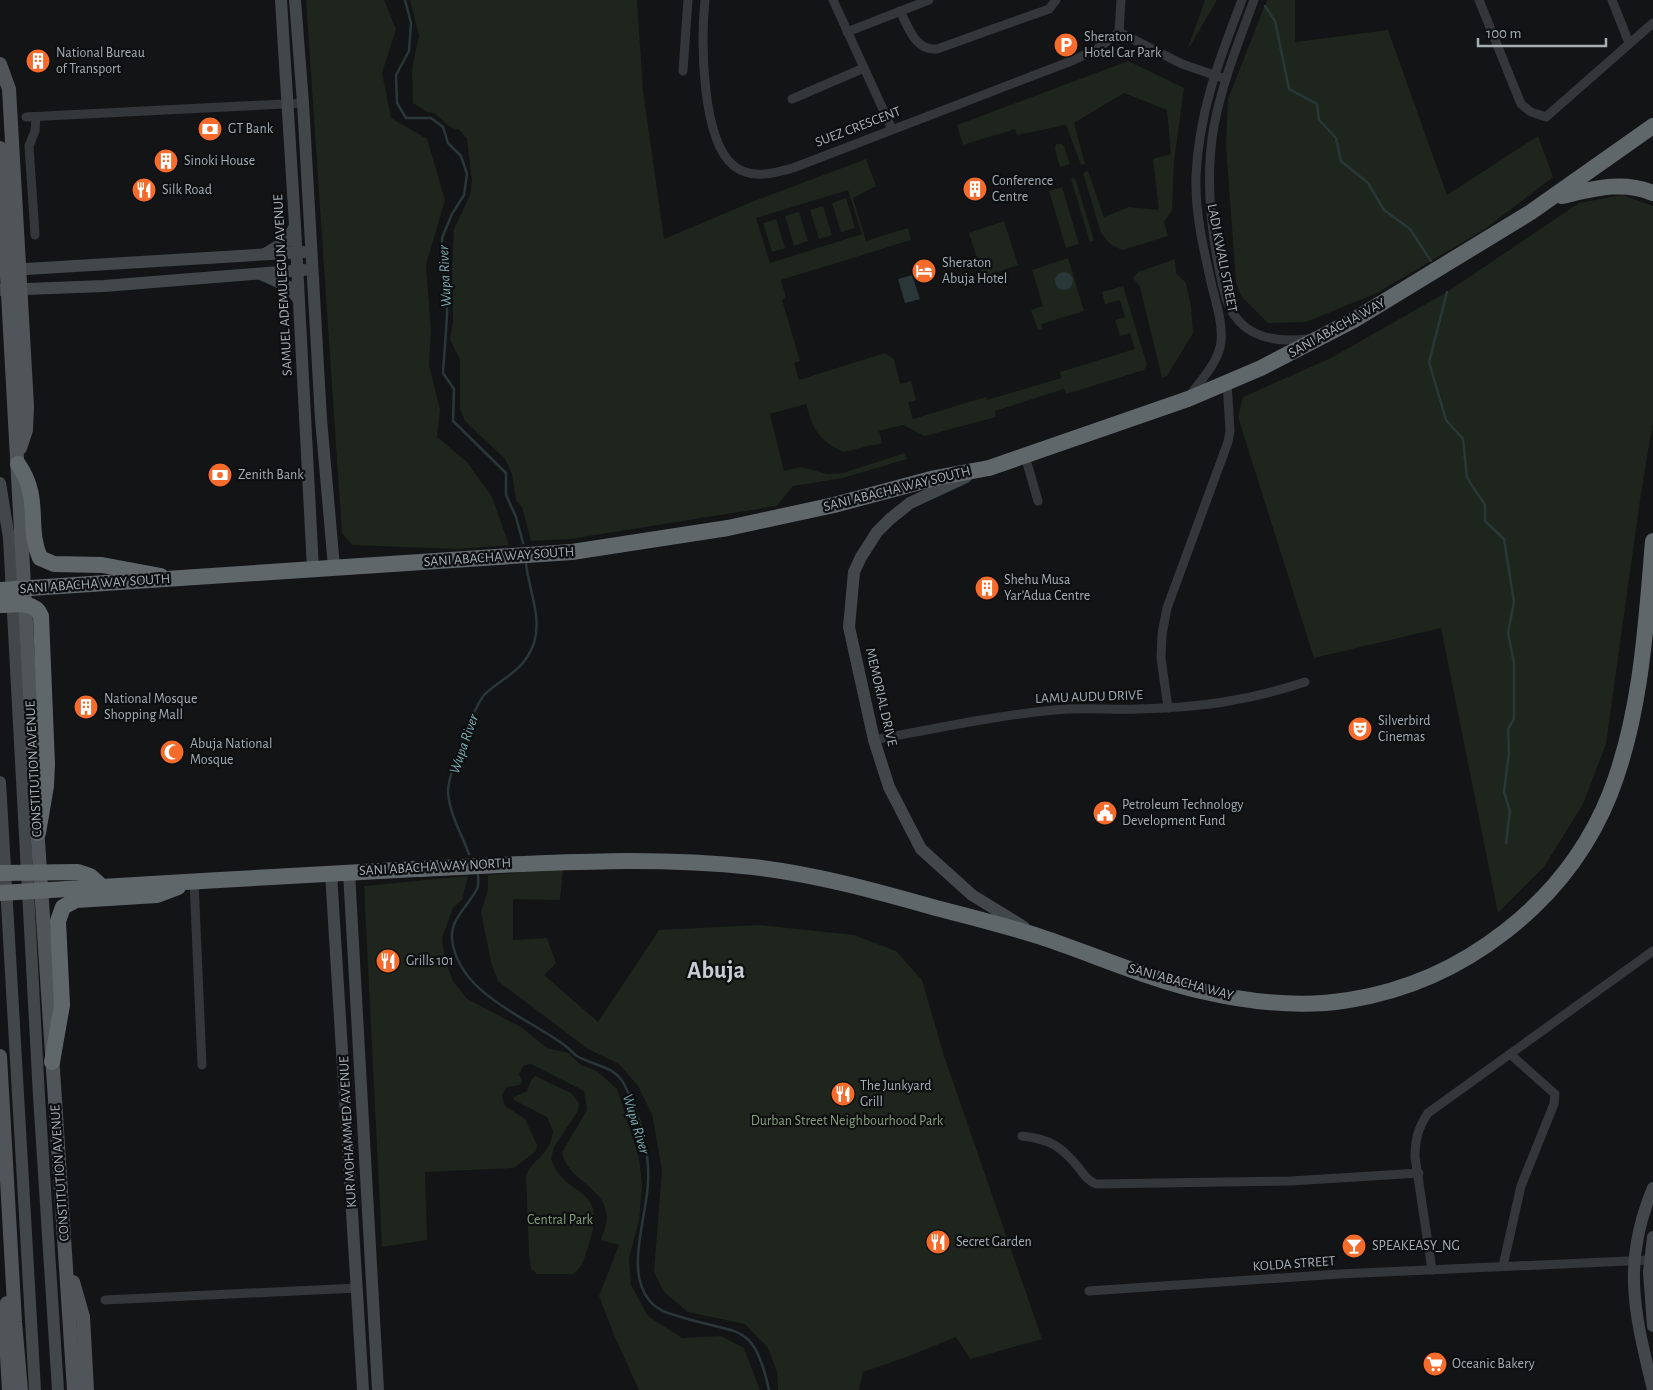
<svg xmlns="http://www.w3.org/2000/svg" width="1653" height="1390" font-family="'Alegreya Sans',sans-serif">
<rect width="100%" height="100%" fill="#131415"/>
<g fill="#1e251d" fill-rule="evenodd">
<path d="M 306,0 L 384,0 L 396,29 L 382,73 L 391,118 L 427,139 L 445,200 L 426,265 L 431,332 L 429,365 L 440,410 L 437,437 L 467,462 L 492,497 L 509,545 L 459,549 L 352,545 L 342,533 Z"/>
<path d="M 410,0 L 637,0 L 643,91 L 664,239 L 754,201 L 866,159 L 876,186 L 853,198 L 866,241 L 908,228 L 911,240 L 781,280 L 786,298 L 782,300 L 800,361 L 794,363 L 799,380 L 885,353 L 894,359 L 900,384 L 911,381 L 916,400 L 908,403 L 913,419 L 986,397 L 987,400 L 1061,378 L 1060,372 L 1135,349 L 1130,333 L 1120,336 L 1115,320 L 1125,317 L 1120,300 L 1105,304 L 1102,292 L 1123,286 L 1147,365 L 1144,370 L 1066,394 L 1064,389 L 995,411 L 996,417 L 925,436 L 903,425 L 879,431 L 882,443 L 843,452 C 817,439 814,430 806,404 L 770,414 L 784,471 L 801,467 L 827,474 L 843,473 L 905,453 L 907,459 L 843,478 L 793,486 L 777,506 L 570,539 L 531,541 L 522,507 L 516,501 L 512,474 L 505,459 L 465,421 L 460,409 L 460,360 L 450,339 L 453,321 L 452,270 L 454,229 L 470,195 L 472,181 L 467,139 L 459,130 L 450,127 L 434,113 L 427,112 L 413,103 L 412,69 L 419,36 ZM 848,190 L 862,234 L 770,263 L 756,218 Z"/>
<path d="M 1205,0 L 1217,0 L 1187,51 Z"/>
<path d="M 1267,0 L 1295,0 L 1295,42 L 1388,30 L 1447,195 L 1538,136 L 1553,177 L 1485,229 L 1377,293 L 1306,322 L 1268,323 L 1241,296 L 1236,282 L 1226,145 L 1228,99 Z"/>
<path d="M 1128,61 L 1184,88 L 1174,162 L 1172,210 L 1164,222 L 1168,236 L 1122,250 L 1110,244 L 1101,233 L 1083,173 L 1088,171 L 1104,217 L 1129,207 L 1159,210 L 1153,159 L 1171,154 L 1167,110 L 1124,93 L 1074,123 L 1085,164 L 1081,165 L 1066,125 L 1017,135 L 1015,129 L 963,145 L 957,125 Z"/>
<path d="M 1056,144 L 1062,144 L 1064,146 L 1070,164 L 1060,167 L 1055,149 Z"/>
<path d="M 1075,178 L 1094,241 L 1090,242 L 1071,179 Z"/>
<path d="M 1062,187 L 1079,244 L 1066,248 L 1049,191 Z"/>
<path d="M 1622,195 L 1653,206 L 1653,421 L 1640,500 L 1606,744 L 1583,804 L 1544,867 L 1498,913 L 1441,628 L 1314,658 L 1238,417 L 1243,397 L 1331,358 L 1447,292 L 1579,203 Z"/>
<path d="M 846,198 L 855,228 L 841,232 L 832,203 Z"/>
<path d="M 823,206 L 832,235 L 819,239 L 810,210 Z"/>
<path d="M 799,212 L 808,241 L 794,246 L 785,216 Z"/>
<path d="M 776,219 L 785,248 L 772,252 L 763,223 Z"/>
<path d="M 1004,221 L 1018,265 L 983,277 L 969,233 Z"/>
<path d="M 1068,258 L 1084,311 L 1041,324 L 1042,329 L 1038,330 L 1031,310 L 1043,306 L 1032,270 Z"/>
<path d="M 1175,259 L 1176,273 L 1186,283 L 1191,306 L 1193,333 L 1167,376 L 1162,378 L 1140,287 L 1133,278 L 1138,272 Z"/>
<path d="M 563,869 L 560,900 L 513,899 L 513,940 L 547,938 L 556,963 L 544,975 L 598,1022 L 659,930 L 760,925 L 854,935 L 896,951 L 922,980 L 944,1056 L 1042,1339 L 970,1359 L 956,1337 L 909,1356 L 863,1372 L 859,1390 L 778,1390 L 777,1371 L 768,1348 L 745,1324 L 688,1312 L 664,1292 L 654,1272 L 662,1170 L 652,1114 L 638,1086 L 619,1064 L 588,1049 L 498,981 L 491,962 L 481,912 L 488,890 L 488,875 Z"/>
<path d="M 468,876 L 462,900 L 453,908 L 442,938 L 445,960 L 453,981 L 467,999 L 521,1027 L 547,1048 L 568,1053 L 581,1065 L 597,1071 L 617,1089 L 639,1158 L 642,1185 L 639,1221 L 629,1258 L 631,1285 L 648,1316 L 682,1338 L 721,1336 L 744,1348 L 760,1390 L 639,1390 L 614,1335 L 599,1296 L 619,1245 L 601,1240 C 603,1233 607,1224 607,1217 C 605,1186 567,1181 562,1152 L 587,1110 L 584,1091 L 531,1064 L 524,1065 L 519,1074 L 522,1081 L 520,1085 L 507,1087 L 502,1095 L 505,1106 L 525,1119 L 537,1145 L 536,1151 L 514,1168 L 425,1172 L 427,1240 L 382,1247 L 364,886 Z"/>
<path d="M 535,1076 L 571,1093 L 579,1103 L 578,1111 L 554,1147 L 551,1159 C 565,1200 609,1183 589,1244 C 585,1255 583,1268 573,1274 L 537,1274 L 531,1269 L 529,1254 L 526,1176 C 533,1157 550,1157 553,1131 L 547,1117 L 514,1100 L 514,1097 L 527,1091 L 531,1080 Z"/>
</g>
<g fill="#293739">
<circle cx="1064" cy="281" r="9"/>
<path d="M 912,275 L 920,299 L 905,303 L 898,279 Z"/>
</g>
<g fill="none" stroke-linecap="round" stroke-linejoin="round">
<g stroke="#293739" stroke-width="2.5">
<path d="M 405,0 L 411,23 L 409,51 L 396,75 L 397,103 L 406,118 L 431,118 L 443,127 L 448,143 L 461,156 L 467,174 L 464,195 L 452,214 L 442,238 L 442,268 L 447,289 L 447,316 L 443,373 L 454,389 L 453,421 L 506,473 L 506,495 L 516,517 L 523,543"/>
<path d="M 1265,6 L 1275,21 L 1289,89 L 1317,104 L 1319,120 L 1336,138 L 1341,161 L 1368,183 L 1384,210 L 1410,229 L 1431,261"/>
<path d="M 1447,292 L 1429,362 L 1446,420 L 1463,439 L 1467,478 L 1485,505 L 1485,521 L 1504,539 L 1514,602 L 1508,633 L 1514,663 L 1514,719 L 1508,729 L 1509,753 L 1504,792 L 1510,811 L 1506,843"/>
<path d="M 469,854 C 462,835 450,815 448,793 C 447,777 474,706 485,694 C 505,676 524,671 534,643 C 542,617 529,590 526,564"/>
<path d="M 478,874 C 478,879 479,885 477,889 C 469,905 450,919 452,939 C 458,993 524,1016 563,1044 C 568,1047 572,1053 577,1056 C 593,1066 614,1065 624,1084 C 639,1113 650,1150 648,1182 C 647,1217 625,1271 649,1300 C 658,1311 668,1313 681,1317 C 739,1335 754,1321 769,1390"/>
</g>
<g stroke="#34373a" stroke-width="9">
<path d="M 705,0 C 701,39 701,140 734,166 C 752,180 774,173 793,168 L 1074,60 L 1100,47 L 1119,32 L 1121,0"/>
<path d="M 833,0 L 892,129"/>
<path d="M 1254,0 C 1239,41 1222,83 1214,126 C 1205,176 1210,225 1220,273 C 1223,287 1226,304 1235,316 C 1251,339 1281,342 1307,339"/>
<path d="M 1479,0 L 1521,104 L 1531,112 L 1546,117 L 1653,23"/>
<path d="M 1612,0 L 1629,43"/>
<path d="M 900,11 C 909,28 915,51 937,49 L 1049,9 L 1056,0"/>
<path d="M 847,32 L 929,0"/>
<path d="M 1119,32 L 1182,64 L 1226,79"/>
<path d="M 683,71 L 688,0"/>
<path d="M 792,99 L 864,68"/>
<path d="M 26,117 L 303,103"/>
<path d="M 35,235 L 29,146 L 35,131 L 36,117"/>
<path d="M 1191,394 C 1202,379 1219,361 1221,342 C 1223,321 1215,301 1211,282 C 1203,247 1195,212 1196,176 C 1199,111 1219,60 1242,0"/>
<path d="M 1025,456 L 1038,501"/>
<path d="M 1168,708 L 1161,658 L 1162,634 L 1167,608 L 1228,442 L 1230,431 L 1227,382"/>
<path d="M 874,740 C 933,729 993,716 1054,710 C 1081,707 1110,710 1137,709 C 1197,708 1248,701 1305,682"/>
<path d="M 194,881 L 202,1065"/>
<path d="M 1022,1136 C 1050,1139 1061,1146 1079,1168 C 1084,1175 1087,1180 1096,1184 L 1291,1181 L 1419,1173"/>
<path d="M 1503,1266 L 1521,1186 L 1554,1104 L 1555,1094 L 1510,1054"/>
<path d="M 1432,1270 L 1415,1157 C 1415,1140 1418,1128 1428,1113 L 1653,951"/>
<path d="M 1089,1291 L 1339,1274 L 1650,1260"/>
<path d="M 105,1300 L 357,1288"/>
</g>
<g stroke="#42474a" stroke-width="12">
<path d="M 281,0 L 295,225 L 313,569"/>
<path d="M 295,0 L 303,103 L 321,419 L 334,567"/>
<path d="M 265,254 L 287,241 L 295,226"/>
<path d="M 10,270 L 304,252"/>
<path d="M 261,274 L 289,287 L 298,299"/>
<path d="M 0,290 L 104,286 L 304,270"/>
<path d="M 966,477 L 910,503 L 890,519 L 877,532 L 861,557 L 854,572 L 849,627 L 874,740 L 889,787 L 921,849 L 972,895 L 1024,927"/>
<path d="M 0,483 L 9,538 L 39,1096 L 58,1390"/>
<path d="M 0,782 L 35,1390"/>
<path d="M 349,872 L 378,1390"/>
<path d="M 331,873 L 363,1390"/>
<path d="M 1653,1237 L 1649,1272 L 1653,1326"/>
<path d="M 1653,1390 C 1635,1314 1621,1264 1653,1188"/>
</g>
<g stroke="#505559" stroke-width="14">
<path d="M 0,64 L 9,89 L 27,406 L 26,430 L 20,448"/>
<path d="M 0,148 L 38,841 L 74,1390"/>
<path d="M 0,1056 L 15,1322 L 21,1390"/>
<path d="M 73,1282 L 83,1317 L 87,1390"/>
<path d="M 7,1303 L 5,1323 L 9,1390"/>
</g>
<g stroke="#60676b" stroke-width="16">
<path d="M 1562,196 C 1593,189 1622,180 1653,193"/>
<path d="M 18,464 C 42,498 26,526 40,558 L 54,564 L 102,565 L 161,576"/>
<path d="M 0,590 L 572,552 L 728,528 L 834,505 L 935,478 L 989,468 L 1188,399 L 1261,368 L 1354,320 L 1531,212 L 1653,126"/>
<path d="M 0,605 C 14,605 35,600 41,616 L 47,764 L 46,786 L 38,833"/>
<path d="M 0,873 L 78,872 L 90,876 L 102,887"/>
<path d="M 0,893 C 139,885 277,876 416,869 C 528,864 640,855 753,867 C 815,874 876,891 936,908 C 971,917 1007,926 1041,937 C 1095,955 1146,978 1201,991 C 1248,1002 1301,1008 1349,1000 C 1463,982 1567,902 1610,794 C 1641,715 1646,626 1653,541"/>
<path d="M 52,1062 L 62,1005 L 58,921 L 63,907 L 76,900 L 157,895 L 178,887"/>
</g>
</g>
<defs>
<symbol id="parking-disc" viewBox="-11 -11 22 22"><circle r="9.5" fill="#f46b2c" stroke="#0e0f10"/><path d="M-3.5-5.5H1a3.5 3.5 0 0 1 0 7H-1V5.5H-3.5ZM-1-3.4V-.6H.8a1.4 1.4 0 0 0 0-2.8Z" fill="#fff"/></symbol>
<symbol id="building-disc" viewBox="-11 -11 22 22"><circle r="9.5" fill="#f46b2c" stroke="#0e0f10"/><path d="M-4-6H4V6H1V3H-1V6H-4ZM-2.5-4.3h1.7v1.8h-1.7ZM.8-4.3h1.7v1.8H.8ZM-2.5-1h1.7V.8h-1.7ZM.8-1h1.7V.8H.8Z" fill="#fff"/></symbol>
<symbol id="bank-disc" viewBox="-11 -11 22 22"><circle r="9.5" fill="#f46b2c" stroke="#0e0f10"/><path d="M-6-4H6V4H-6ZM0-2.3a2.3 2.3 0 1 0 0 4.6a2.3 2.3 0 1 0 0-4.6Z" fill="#fff"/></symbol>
<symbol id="restaurant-disc" viewBox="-11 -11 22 22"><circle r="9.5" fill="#f46b2c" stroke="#0e0f10"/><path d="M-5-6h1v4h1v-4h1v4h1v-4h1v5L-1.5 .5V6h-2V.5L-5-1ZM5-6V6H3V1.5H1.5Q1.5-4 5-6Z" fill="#fff"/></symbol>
<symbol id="hotel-disc" viewBox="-11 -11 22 22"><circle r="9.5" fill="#f46b2c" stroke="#0e0f10"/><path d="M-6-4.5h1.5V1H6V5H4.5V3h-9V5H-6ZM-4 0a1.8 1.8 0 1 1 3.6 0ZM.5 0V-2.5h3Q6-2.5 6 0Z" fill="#fff"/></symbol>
<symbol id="theatre-disc" viewBox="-11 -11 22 22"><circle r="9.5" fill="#f46b2c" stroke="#0e0f10"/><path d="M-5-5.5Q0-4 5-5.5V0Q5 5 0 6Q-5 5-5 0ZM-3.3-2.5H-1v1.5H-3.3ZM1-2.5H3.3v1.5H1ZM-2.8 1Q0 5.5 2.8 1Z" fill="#fff"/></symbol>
<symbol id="mosque-disc" viewBox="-11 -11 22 22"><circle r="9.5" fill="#f46b2c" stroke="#0e0f10"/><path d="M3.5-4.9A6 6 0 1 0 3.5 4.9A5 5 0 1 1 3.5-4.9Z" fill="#fff"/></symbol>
<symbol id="civic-disc" viewBox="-11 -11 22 22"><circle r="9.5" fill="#f46b2c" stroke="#0e0f10"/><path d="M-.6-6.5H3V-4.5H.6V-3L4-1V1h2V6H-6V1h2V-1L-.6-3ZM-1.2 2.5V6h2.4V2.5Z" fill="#fff"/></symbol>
<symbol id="bar-disc" viewBox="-11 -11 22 22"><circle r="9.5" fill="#f46b2c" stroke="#0e0f10"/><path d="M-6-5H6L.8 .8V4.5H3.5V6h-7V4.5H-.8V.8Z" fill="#fff"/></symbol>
<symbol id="supermarket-disc" viewBox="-11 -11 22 22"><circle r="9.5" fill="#f46b2c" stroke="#0e0f10"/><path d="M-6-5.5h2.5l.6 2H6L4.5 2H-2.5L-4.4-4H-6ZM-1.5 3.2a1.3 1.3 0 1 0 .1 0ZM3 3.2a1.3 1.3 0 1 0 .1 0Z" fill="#fff"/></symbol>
</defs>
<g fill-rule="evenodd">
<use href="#parking-disc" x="1052" y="31" width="28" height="28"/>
<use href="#building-disc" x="24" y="47" width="28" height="28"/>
<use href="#bank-disc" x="196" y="115" width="28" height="28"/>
<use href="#building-disc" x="152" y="147" width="28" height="28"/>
<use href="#building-disc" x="961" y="175" width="28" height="28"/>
<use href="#restaurant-disc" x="130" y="176" width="28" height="28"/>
<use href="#hotel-disc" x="910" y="257" width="28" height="28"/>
<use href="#bank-disc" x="206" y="461" width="28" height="28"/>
<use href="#building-disc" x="973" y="574" width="28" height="28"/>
<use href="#building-disc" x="72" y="693" width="28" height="28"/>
<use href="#theatre-disc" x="1346" y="715" width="28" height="28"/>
<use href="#mosque-disc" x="158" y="738" width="28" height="28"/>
<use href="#civic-disc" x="1091" y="799" width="28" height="28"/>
<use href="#restaurant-disc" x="374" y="947" width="28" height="28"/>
<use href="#restaurant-disc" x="829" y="1080" width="28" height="28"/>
<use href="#restaurant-disc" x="924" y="1228" width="28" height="28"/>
<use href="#bar-disc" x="1340" y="1232" width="28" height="28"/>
<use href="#supermarket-disc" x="1421" y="1350" width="28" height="28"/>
</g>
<g text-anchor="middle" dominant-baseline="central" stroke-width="4.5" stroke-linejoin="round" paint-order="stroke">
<g font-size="14" fill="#a4afb5" stroke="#0e0f10" text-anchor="start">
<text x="1084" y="37">Sheraton<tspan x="1084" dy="16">Hotel Car Park</tspan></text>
<text x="56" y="53">National Bureau<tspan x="56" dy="16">of Transport</tspan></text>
<text x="228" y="129">GT Bank</text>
<text x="184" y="161">Sinoki House</text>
<text x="992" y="181">Conference<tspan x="992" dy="16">Centre</tspan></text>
<text x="162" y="190">Silk Road</text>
<text x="942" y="263">Sheraton<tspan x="942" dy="16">Abuja Hotel</tspan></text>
<text x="238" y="475">Zenith Bank</text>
<text x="1004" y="580">Shehu Musa<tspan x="1004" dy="16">Yar’Adua Centre</tspan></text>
<text x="104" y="699">National Mosque<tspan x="104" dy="16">Shopping Mall</tspan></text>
<text x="1378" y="721">Silverbird<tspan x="1378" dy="16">Cinemas</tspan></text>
<text x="190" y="744">Abuja National<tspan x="190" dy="16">Mosque</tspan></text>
<text x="1122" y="805">Petroleum Technology<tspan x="1122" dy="16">Development Fund</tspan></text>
<text x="406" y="961">Grills 101</text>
<text x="860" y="1086">The Junkyard<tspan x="860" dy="16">Grill</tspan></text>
<text x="956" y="1242">Secret Garden</text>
<text x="1372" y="1246">SPEAKEASY_NG</text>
<text x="1452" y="1364">Oceanic Bakery</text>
</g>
<g font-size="14" fill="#a4afb5" stroke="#0e0f10">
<text transform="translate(858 127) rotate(-21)">SUEZ CRESCENT</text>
<text transform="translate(1222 258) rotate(79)">LADI KWALI STREET</text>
<text transform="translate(283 285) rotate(-93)">SAMUEL ADEMULEGUN AVENUE</text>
<text transform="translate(1337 328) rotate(-29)">SANI ABACHA WAY</text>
<text transform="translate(897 489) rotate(-14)">SANI ABACHA WAY SOUTH</text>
<text transform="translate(499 557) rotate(-4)">SANI ABACHA WAY SOUTH</text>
<text transform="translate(95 584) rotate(-4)">SANI ABACHA WAY SOUTH</text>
<text transform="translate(881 697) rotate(77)">MEMORIAL DRIVE</text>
<text transform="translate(1089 697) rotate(-2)">LAMU AUDU DRIVE</text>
<text transform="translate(34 769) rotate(-93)">CONSTITUTION AVENUE</text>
<text transform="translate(435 867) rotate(-3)">SANI ABACHA WAY NORTH</text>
<text transform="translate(1181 982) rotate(15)">SANI ABACHA WAY</text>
<text transform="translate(348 1132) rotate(-93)">KUR MOHAMMED AVENUE</text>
<text transform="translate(60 1173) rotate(-94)">CONSTITUTION AVENUE</text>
<text transform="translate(1294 1264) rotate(-4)">KOLDA STREET</text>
</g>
<g font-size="14" fill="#86a17b" stroke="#0e0f10">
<text x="847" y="1121">Durban Street Neighbourhood Park</text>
<text x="560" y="1220">Central Park</text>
</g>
<g font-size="15" font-style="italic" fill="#7aabb1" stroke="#0e0f10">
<text transform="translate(445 276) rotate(-93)">Wupa River</text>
<text transform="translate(464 744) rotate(-71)">Wupa River</text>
<text transform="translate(636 1124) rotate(73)">Wupa River</text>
</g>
<g font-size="24" font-weight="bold" fill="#c5cdd1" stroke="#0e0f10">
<text x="716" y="971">Abuja</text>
</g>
</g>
<path d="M1478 38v8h128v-8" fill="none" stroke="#a4afb5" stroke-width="2.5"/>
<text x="1486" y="38" font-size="15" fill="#a4afb5" stroke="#0e0f10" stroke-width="4" paint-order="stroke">100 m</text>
</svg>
